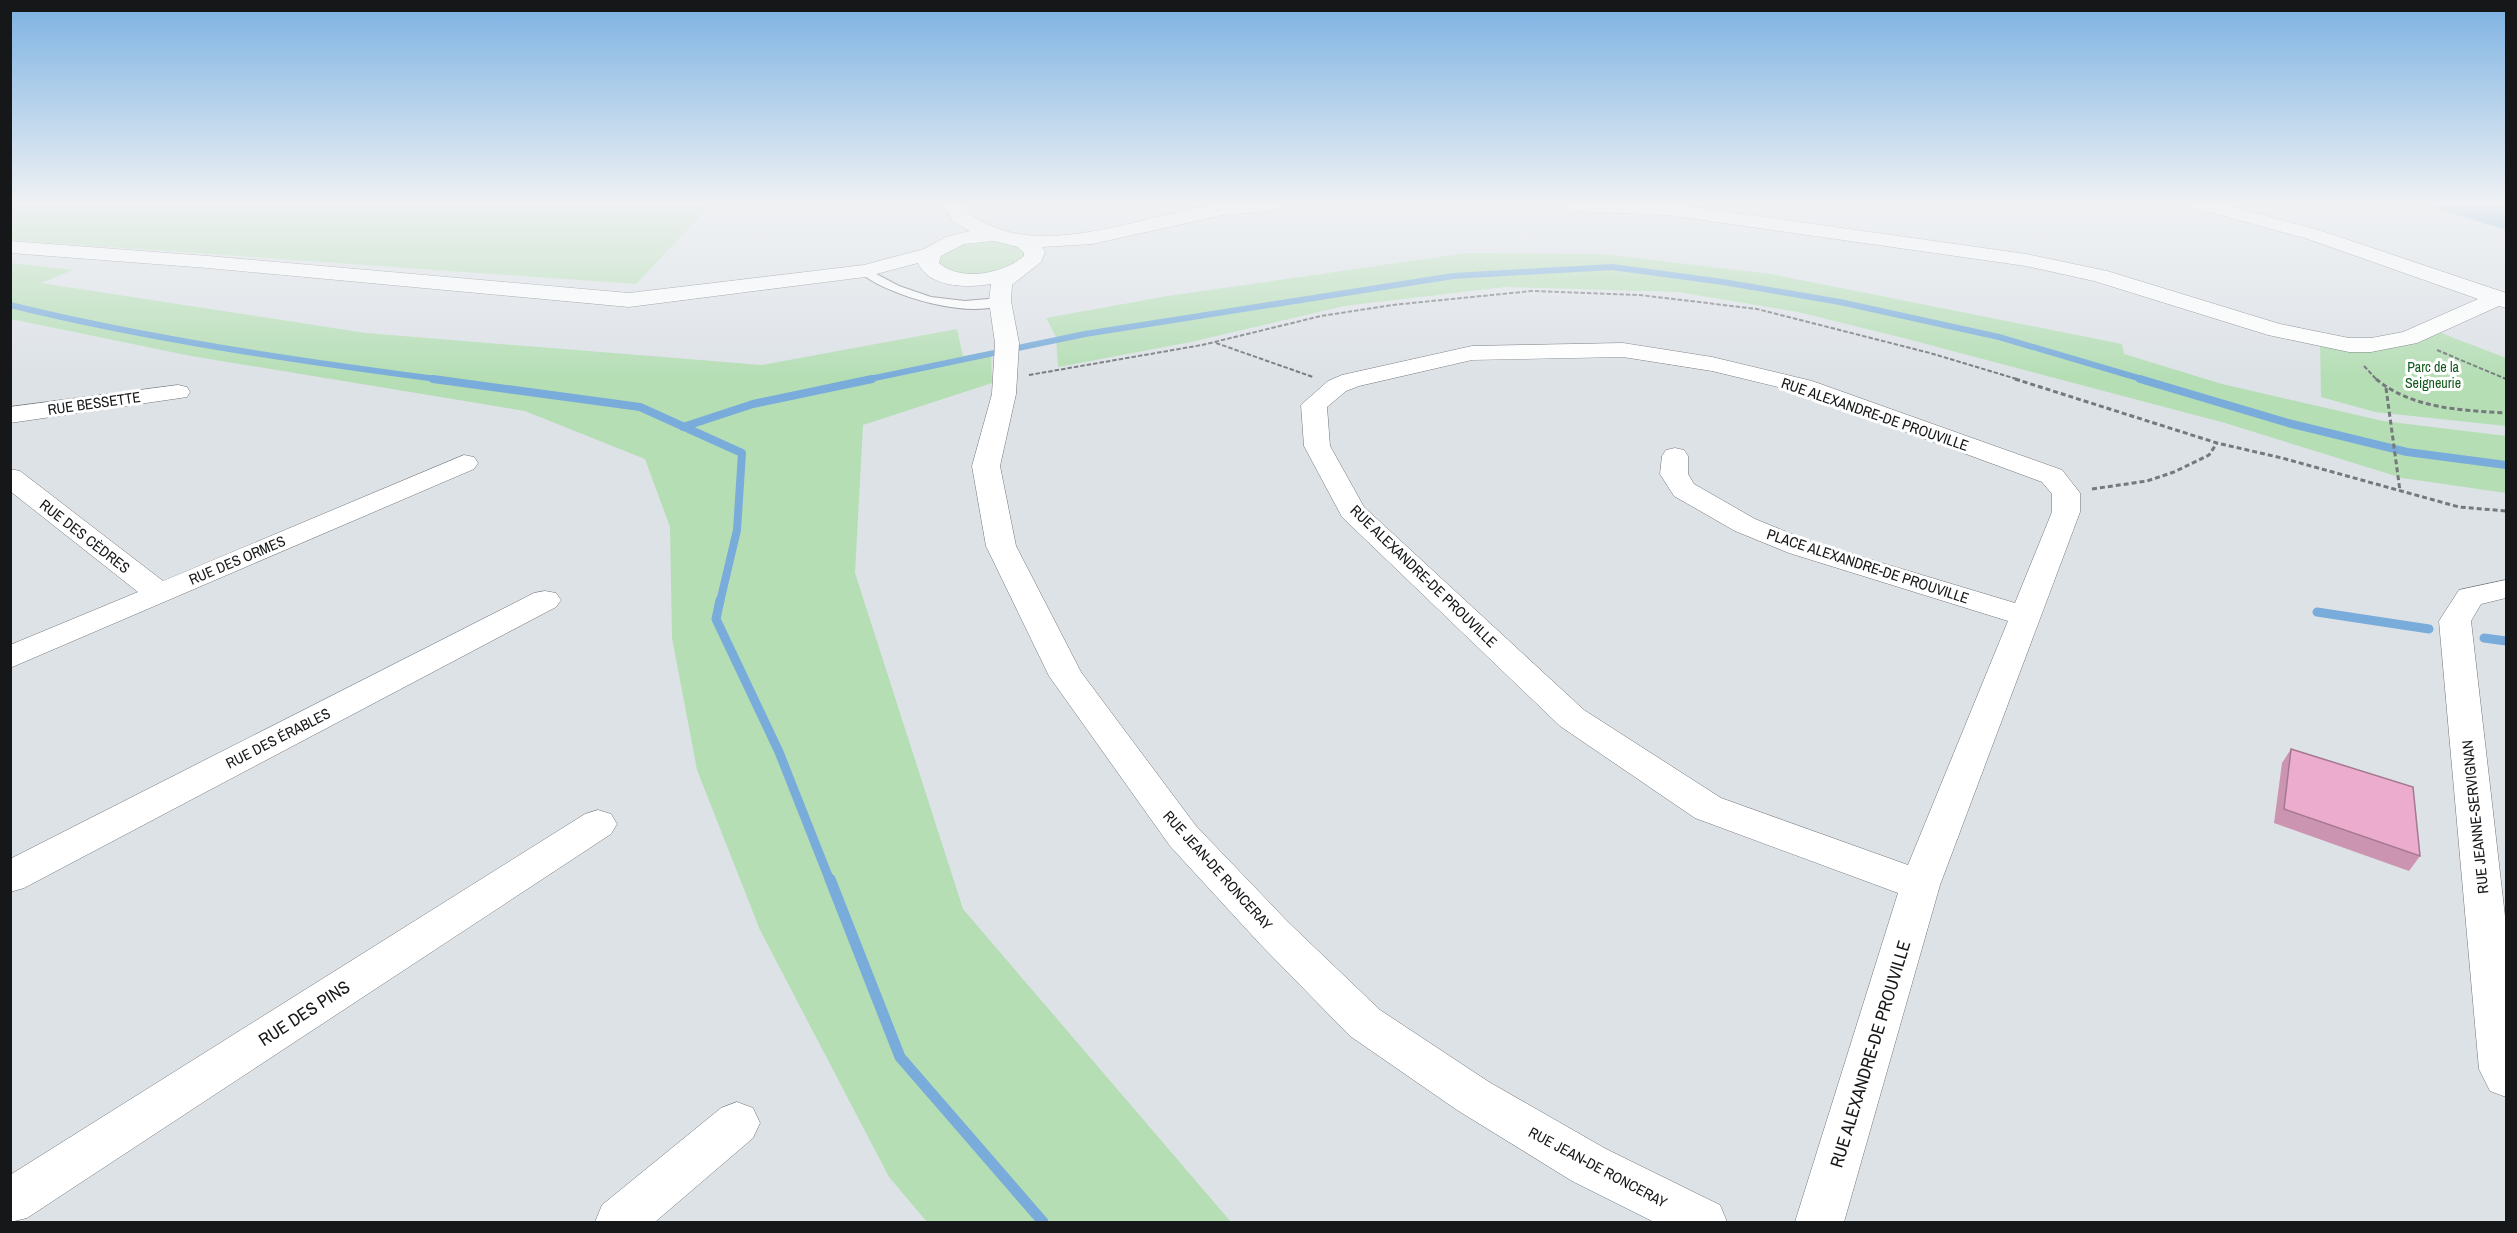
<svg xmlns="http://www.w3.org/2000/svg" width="2517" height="1233" font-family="'Archivo Narrow',sans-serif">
<rect width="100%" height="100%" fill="#dde2e7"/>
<g fill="#b5deb5">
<path d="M 10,205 L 711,205 L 636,284 L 11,240 Z"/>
<path d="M 977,239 L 1017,241 L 1029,257 C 1020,262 1009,270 999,273 C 981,277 954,276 940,263 C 938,247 964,243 977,239 Z"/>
<path d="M 1467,253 L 1601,254 L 1771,274 L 2122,344 L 2124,354 L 2222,384 L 2383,421 L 2506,436 L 2506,493 L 2402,478 L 2225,423 L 1911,340 L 1798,312 L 1678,292 L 1505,287 L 1344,306 L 1191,342 L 1058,367 L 1056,337 L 1046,318 L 1168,296 Z"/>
<path d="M 11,263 L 73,270 L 41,283 L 366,333 L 762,365 L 957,329 L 963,356 L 991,351 L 992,383 L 863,425 L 855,573 L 963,909 L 1231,1222 L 927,1222 L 889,1177 L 760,930 L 697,770 L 672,638 L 670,527 L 645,459 L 525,411 L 191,356 L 11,319 Z"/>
<path d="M 2431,329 L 2506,358 L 2506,426 L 2375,412 L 2321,397 L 2320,341 L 2349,345 Z"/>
</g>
<path fill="#79acda" d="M 2425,205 L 2506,205 L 2506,230 Z"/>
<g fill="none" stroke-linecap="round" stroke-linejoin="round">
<g stroke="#79acda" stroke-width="6">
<path d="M 10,305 C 153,340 299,361 444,380"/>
<path d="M 865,380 L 1085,334 L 1453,276 L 1612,267 L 1723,282 L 1840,302 L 1999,337 L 2145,380"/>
</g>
<g stroke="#79acda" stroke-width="8">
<path d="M 433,379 L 640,407 L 742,453 L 737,530 L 720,602"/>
<path d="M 2140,379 L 2288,423 L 2407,452 L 2506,465"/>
<path d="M 683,427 L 753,404 L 872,379"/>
</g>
<g stroke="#79acda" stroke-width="9">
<path d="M 720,600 L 716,619 L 779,752 L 830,881"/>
<path d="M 2317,612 L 2429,629"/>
<path d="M 2484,638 L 2506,641"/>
</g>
<path stroke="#79acda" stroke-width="11" d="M 830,879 L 900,1057 L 1043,1222"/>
<defs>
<path id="service" d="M 865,268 L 899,286 L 931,297 L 965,301 L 1000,298 L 1006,301 C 980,323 882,295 859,271 Z"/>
<g id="minor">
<path d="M 944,205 L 964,205 C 969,216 976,218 987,224 C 1051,256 1146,215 1213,205 C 1234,202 1257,205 1278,205 L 1275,209 L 1268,211 L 1223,215 L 1092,244 L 1042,247 L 1045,252 L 1041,262 L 1012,285 L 1011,301 L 1019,343 L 1016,394 L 1000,466 L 1016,546 L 1081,672 L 1196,826 L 1288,922 L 1380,1010 L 1489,1082 L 1606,1149 L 1720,1205 L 1727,1222 L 1654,1222 L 1572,1181 L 1457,1110 L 1350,1036 L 1260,944 L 1170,846 L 1049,676 L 986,546 L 972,466 L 992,394 L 995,343 L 989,301 L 991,284 C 968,288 929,288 918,263 L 865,277 L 629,307 L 208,268 L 10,253 L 10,241 L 208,256 L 629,293 L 864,265 L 924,249 L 946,237 L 970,231 L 953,222 ZM 994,241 L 1018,247 L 1024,253 L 1024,256 C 1003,274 961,282 939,263 L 941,256 L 964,244 Z"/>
<path d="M 1564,205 L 1678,205 L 2026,254 L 2107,271 L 2280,324 L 2349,338 L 2371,338 L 2403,332 L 2478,299 L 2308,239 L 2198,209 L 2195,205 L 2226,205 L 2322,231 L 2506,293 L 2506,308 L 2499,306 L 2417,343 L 2371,352 L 2349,352 L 2268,335 L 2094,281 L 2026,266 L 1667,215 L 1574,211 L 1567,209 Z"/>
<path d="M 1623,343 L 1712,357 L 1812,381 L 2062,470 L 2080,493 L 2080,512 L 1940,885 L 1844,1222 L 1795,1222 L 1898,893 L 1695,818 L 1560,726 L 1342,517 L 1304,446 L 1301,405 L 1328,381 L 1342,375 L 1472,346 ZM 1623,357 L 1712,371 L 1795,391 L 2042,482 L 2052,494 L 2052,512 L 2015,603 L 1809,541 L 1755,519 L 1694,484 L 1688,474 L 1688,456 L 1684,450 L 1675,448 L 1666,450 L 1662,456 L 1660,474 L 1674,496 L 1735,531 L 1789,553 L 2008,621 L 1908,865 L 1721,798 L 1584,710 L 1364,507 L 1330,446 L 1327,407 L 1346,391 L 1359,386 L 1472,360 Z"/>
<path d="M 178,385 L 187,387 L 190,392 L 187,397 L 10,423 L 10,407 Z"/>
<path d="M 464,455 L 474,457 L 478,463 L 474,469 L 10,668 L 10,645 L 138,592 L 10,491 L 10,469 L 20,471 L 163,581 Z"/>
<path d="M 2506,580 L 2506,598 L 2481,604 L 2471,621 L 2506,925 L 2506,1097 L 2490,1091 L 2479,1069 L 2439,621 L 2459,590 Z"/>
<path d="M 545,591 L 556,593 L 561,600 L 556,607 L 24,888 L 10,892 L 10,859 L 534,593 Z"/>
<path d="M 598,810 L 611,814 L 617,824 L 611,834 L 27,1218 L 10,1222 L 10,1175 L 585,814 Z"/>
<path d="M 737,1102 L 753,1108 L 760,1123 L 753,1138 L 655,1222 L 595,1222 L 602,1205 L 721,1108 Z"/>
</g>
</defs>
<use href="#service" stroke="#73777c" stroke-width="2"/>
<use href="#minor" stroke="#73777c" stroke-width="1"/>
<g stroke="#75797c" stroke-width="2" stroke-dasharray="4.5 2" stroke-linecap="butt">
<path d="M 1216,343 L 1313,377"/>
<path d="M 2437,350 L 2506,379"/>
<path d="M 2364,366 L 2377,380"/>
<path d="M 1029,375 L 1202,345 L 1321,316 L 1392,305 L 1532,291 L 1640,295 L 1757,309 L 1930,353 L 2020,380"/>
</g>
<g stroke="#75797c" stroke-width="3" stroke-dasharray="5 3" stroke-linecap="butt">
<path d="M 2015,379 L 2217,443 L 2282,458 L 2459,507 L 2506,511"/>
<path d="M 2376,379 C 2412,409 2461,410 2506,413"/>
<path d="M 2386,388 L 2400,491"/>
<path d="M 2092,489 L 2147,481 L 2174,472 L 2209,455 L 2217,443"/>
</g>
<use href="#service" fill="#fff" fill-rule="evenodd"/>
<use href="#minor" fill="#fff" fill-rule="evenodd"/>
</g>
<path fill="#cb94b0" d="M 2291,749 L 2420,856 L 2409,871 L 2274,823 L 2282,763 Z"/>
<path fill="#ecaccd" stroke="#a57890" stroke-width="1.5" d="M 2291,749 L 2413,787 L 2420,856 L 2284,809 Z"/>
<linearGradient id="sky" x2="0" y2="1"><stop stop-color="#7bb1e2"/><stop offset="0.54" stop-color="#f0f2f4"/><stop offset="1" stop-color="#f0f2f4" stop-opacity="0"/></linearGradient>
<rect width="2517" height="377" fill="url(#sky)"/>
<g text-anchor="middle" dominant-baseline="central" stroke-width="6" stroke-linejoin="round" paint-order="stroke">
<g font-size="14" fill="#10581b" stroke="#fff">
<text x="2433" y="367">Parc de la<tspan x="2433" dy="16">Seigneurie</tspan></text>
</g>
<g font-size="15" fill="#151719" stroke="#fff">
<text transform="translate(94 403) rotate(-8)">RUE BESSETTE</text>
<text transform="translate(1875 414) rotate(19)">RUE ALEXANDRE-DE PROUVILLE</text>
<text transform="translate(85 536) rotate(38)">RUE DES CÈDRES</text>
<text transform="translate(237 560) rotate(-23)">RUE DES ORMES</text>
<text transform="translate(1868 566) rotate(18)">PLACE ALEXANDRE-DE PROUVILLE</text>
<text transform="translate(1424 576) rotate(44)">RUE ALEXANDRE-DE PROUVILLE</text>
<text transform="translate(278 738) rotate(-27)">RUE DES ÉRABLES</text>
<text transform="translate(2475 817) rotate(-96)">RUE JEANNE-SERVIGNAN</text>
<text transform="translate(1218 870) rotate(48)">RUE JEAN-DE RONCERAY</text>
<text transform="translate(1598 1167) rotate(28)">RUE JEAN-DE RONCERAY</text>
</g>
<g font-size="18" fill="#151719" stroke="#fff">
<text transform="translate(304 1013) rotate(-33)">RUE DES PINS</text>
<text transform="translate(1870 1054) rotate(-73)">RUE ALEXANDRE-DE PROUVILLE</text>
</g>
</g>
<rect width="2517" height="1233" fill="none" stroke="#151719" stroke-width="24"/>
</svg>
